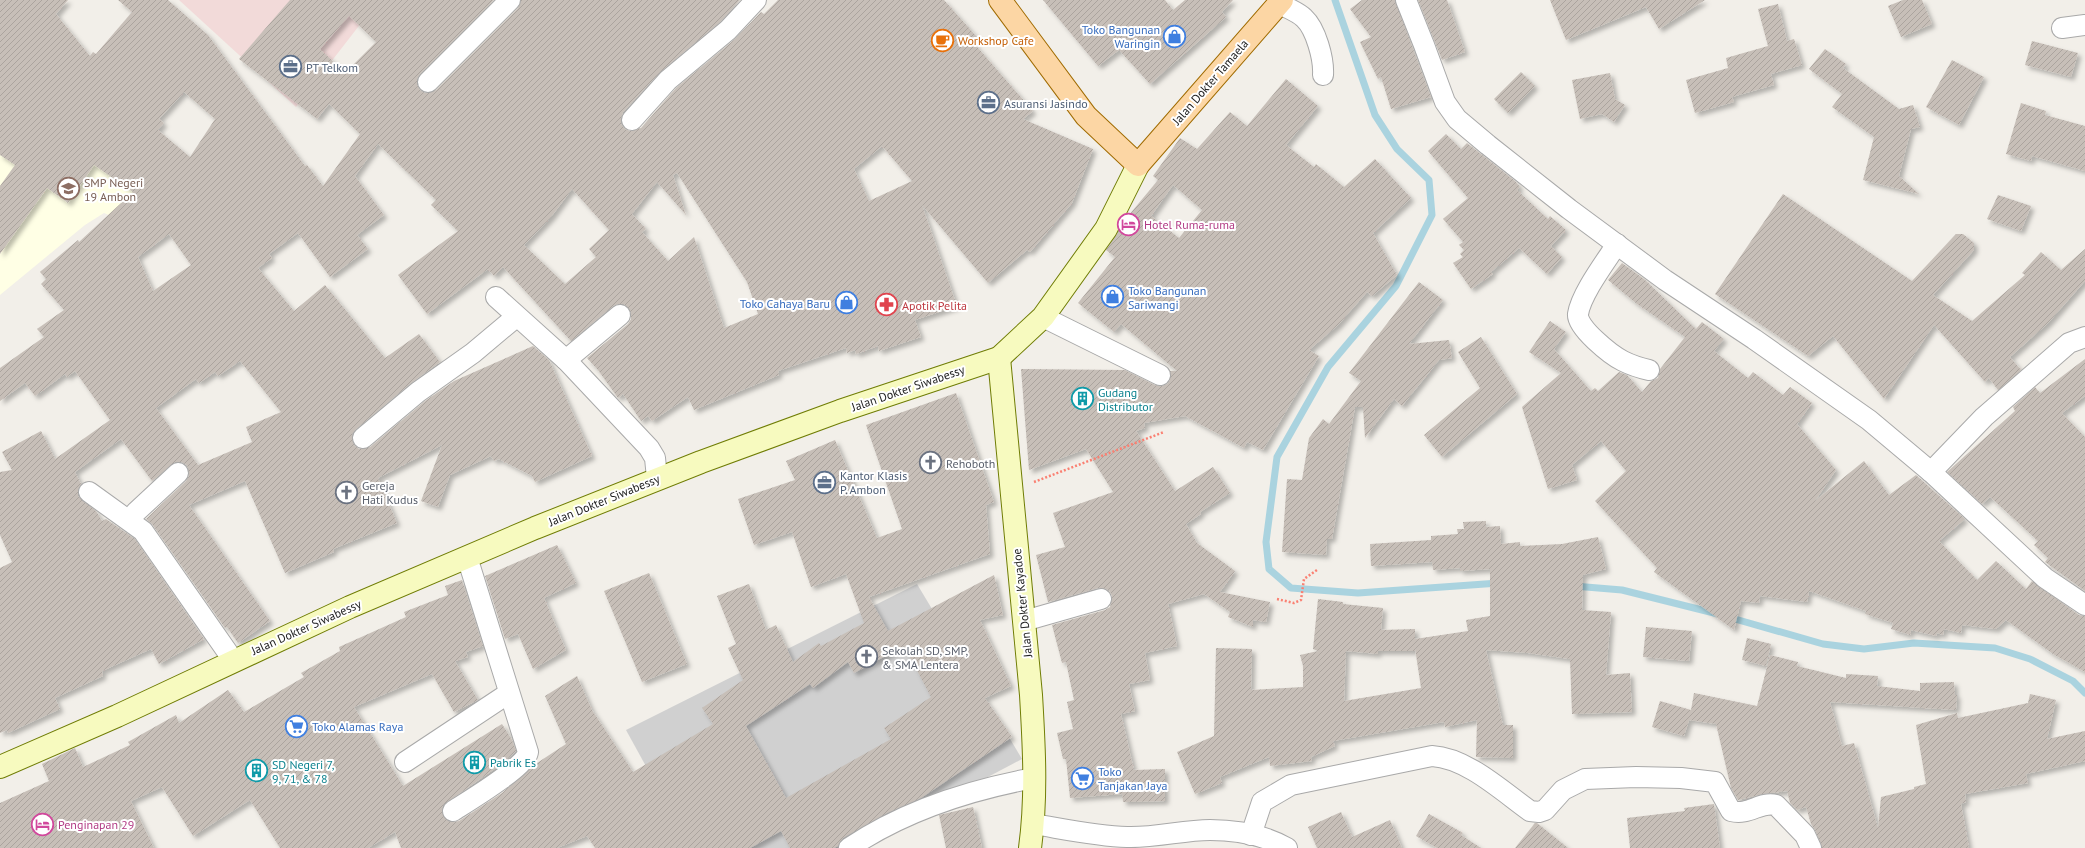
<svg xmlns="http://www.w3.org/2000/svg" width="2085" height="848" font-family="'PT Sans',sans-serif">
<defs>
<pattern id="building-hatch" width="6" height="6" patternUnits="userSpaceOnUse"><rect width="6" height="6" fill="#c7bfb8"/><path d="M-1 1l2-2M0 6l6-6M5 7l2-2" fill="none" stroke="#aba49e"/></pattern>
<filter id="shadow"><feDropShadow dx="3.5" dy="3.5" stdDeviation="2" flood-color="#0004"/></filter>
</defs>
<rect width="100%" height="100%" fill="#f2efe9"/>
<path fill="#f2dad9" d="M 179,0 L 379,0 L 296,107 Z"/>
<path fill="#ffffe5" d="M 0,36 L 155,164 L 116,218 L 104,213 L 85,225 L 0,295 Z"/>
<path fill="#d0d0d0" d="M 917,584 L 1022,759 L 853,848 L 691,848 L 626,730 Z"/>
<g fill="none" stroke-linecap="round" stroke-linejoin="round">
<g stroke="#aad3df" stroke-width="7">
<path d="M 1335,0 L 1375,115 L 1397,149 L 1429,180 L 1432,215 L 1396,286 L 1328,367 L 1277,457 L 1266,542 L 1269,569 L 1291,588 L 1358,593 L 1499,583"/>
<path d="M 1574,586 L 1622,590 L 1718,614"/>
<path d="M 1728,617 L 1823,644 L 1864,649 L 1914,643 L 1995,648 L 2030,659 L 2073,681 L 2085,693"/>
</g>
</g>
<g fill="url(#building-hatch)" fill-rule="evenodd" filter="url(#shadow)">
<path d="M 0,0 L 68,0 L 56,14 L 90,56 L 93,52 L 96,54 L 132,12 L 118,0 L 168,0 L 208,35 L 305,166 L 307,165 L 323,186 L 360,134 L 329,104 L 317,119 L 239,59 L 290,0 L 494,0 L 420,74 L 417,79 L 417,85 L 420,90 L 425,93 L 436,90 L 518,8 L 521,0 L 740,0 L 720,22 L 660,72 L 623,112 L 621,118 L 621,124 L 625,129 L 630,131 L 641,128 L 676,88 L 735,39 L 761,12 L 764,14 L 778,0 L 944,0 L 977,37 L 972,41 L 1033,111 L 1023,119 L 1093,149 L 1072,203 L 1030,252 L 1027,250 L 988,283 L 922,205 L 957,306 L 915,320 L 921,337 L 879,351 L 878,346 L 856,354 L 855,350 L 847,353 L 846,348 L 778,371 L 779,375 L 694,410 L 688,397 L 652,421 L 648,416 L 641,421 L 623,394 L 618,398 L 598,370 L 587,358 L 628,324 L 631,319 L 631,313 L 624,304 L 618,304 L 613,306 L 571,341 L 503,267 L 494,276 L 488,269 L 427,314 L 398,275 L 458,231 L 431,205 L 436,200 L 378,144 L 355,176 L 384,215 L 357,235 L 368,249 L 330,277 L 298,233 L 269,254 L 272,258 L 258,268 L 294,311 L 325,285 L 385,358 L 419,334 L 440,362 L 411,383 L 356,429 L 352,434 L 354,445 L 359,449 L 370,447 L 425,401 L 454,381 L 533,346 L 549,360 L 592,456 L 535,482 L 532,476 L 499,459 L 494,461 L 491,456 L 450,475 L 438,507 L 421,501 L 442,445 L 378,478 L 397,523 L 333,549 L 334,552 L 285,573 L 245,481 L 189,505 L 270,621 L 238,643 L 227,627 L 225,628 L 152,524 L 146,519 L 186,481 L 189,476 L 187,465 L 181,462 L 175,462 L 152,481 L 121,439 L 75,472 L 81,484 L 78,490 L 78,496 L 96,511 L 102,521 L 106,519 L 135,539 L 204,639 L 159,664 L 151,649 L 102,671 L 103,676 L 55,698 L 60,709 L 8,733 L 7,730 L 0,733 L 0,568 L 12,562 L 0,535 L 0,472 L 12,470 L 2,452 L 41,431 L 55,459 L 110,420 L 75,371 L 67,377 L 65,374 L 35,396 L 25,383 L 0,401 L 0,368 L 44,337 L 37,329 L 64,310 L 41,284 L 46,279 L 40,272 L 78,240 L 79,242 L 133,192 L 94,165 L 68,203 L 47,188 L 0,254 L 0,186 L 15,165 L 0,155 ZM 349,16 L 376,42 L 345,73 L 320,49 ZM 184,92 L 215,119 L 190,157 L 158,130 L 164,123 L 159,119 ZM 882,146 L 912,181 L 869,201 L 854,169 ZM 677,173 L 747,282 L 758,314 L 724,328 L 694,237 L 668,261 L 642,232 L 646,229 L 632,214 L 657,182 L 686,215 L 673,175 ZM 572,189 L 609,230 L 589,249 L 596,257 L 565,284 L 524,245 L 551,217 ZM 169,234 L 191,265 L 153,291 L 138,257 ZM 240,361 L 281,412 L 246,427 L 252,442 L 198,465 L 156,408 L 196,379 L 199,383 L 215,372 L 218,376 Z"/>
<path d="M 1043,0 L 1165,0 L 1173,10 L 1185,0 L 1233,0 L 1222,12 L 1226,17 L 1150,84 L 1119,50 L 1098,66 Z"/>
<path d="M 1362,0 L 1395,0 L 1431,97 L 1391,109 L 1381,77 L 1378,79 L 1360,42 L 1371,37 L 1350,9 Z"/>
<path d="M 1418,0 L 1447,0 L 1465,52 L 1442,60 Z"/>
<path d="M 1550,0 L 1705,0 L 1659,29 L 1646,7 L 1566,40 Z"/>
<path d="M 1903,0 L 1922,0 L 1932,24 L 1901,37 L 1888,6 Z"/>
<path d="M 1778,4 L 1787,41 L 1794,39 L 1802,65 L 1771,74 L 1774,85 L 1732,97 L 1734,102 L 1695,113 L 1686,80 L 1728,68 L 1726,58 L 1768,46 L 1758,9 Z"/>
<path d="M 2032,41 L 2078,53 L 2071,77 L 2025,65 Z"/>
<path d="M 1825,49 L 1846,64 L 1843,68 L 1899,109 L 1913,105 L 1920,127 L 1911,129 L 1899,176 L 1919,194 L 1863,180 L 1874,137 L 1832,107 L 1842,94 L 1809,69 Z"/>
<path d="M 1952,60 L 1984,77 L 1959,125 L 1926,107 Z"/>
<path d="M 1521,72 L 1535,86 L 1508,113 L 1494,99 Z"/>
<path d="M 1610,73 L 1615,99 L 1625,105 L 1614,122 L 1602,114 L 1580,119 L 1572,80 Z"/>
<path d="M 1286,79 L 1318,106 L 1286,145 L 1314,167 L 1316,164 L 1344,187 L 1375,159 L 1411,198 L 1373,233 L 1397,275 L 1372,296 L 1367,292 L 1338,325 L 1309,350 L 1319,356 L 1263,450 L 1247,442 L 1244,448 L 1185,416 L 1144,423 L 1145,428 L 1136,431 L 1175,491 L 1213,467 L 1230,493 L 1200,512 L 1201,514 L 1186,524 L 1197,543 L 1235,571 L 1220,592 L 1270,602 L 1266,622 L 1253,620 L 1253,627 L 1228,617 L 1230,612 L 1204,594 L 1168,604 L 1177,646 L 1145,653 L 1150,680 L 1129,684 L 1135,711 L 1121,714 L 1134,770 L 1165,769 L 1165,801 L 1123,802 L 1122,794 L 1070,798 L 1066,759 L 1063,759 L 1057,733 L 1073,729 L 1067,702 L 1074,700 L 1066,662 L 1062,663 L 1052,625 L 1105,610 L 1110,607 L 1112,596 L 1109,590 L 1098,588 L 1048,602 L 1036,555 L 1065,547 L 1053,513 L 1113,492 L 1086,449 L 1029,470 L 1021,369 L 1125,370 L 1155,385 L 1161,386 L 1167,384 L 1170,380 L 1170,371 L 1177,371 L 1121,324 L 1114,332 L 1078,303 L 1115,257 L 1106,250 L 1124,221 L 1158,180 L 1153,176 L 1180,138 L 1197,149 L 1230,112 L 1247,126 ZM 1173,185 L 1202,210 L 1179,238 L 1151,216 Z"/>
<path d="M 2021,103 L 2046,111 L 2045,115 L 2085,126 L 2085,171 L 2032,156 L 2031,161 L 2006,154 Z"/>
<path d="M 1446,134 L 1461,149 L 1467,143 L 1515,181 L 1520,187 L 1517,190 L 1548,219 L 1550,216 L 1566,230 L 1551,246 L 1562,257 L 1547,274 L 1519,248 L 1491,272 L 1493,274 L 1471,289 L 1453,263 L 1463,257 L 1460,254 L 1464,250 L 1459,245 L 1463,242 L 1443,219 L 1468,198 L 1428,151 Z"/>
<path d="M 1783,194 L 1912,281 L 1956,234 L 1963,234 L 1974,243 L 1974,250 L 1933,295 L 1972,321 L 2025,275 L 2022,273 L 2041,252 L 2061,270 L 2085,249 L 2085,281 L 2048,323 L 2010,357 L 2021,370 L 1998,390 L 1989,378 L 1985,382 L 1934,325 L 1884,399 L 1833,336 L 1808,356 L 1715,294 Z"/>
<path d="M 1998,195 L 2031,206 L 2021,231 L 1987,219 Z"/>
<path d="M 1622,263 L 1644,279 L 1696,329 L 1702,322 L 1724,339 L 1714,351 L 1748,378 L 1753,372 L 1783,395 L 1790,387 L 1812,403 L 1797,424 L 1836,470 L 1815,501 L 1864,461 L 1889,495 L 1916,475 L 1965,519 L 1939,541 L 1977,580 L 1996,561 L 2026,589 L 2032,581 L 2079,615 L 2085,616 L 2085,672 L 2053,654 L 2006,620 L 1996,629 L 1962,625 L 1961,633 L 1944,629 L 1943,635 L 1937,633 L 1936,636 L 1911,630 L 1910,635 L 1891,629 L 1893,623 L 1865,614 L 1866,611 L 1809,591 L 1807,602 L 1760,596 L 1759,603 L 1741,601 L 1734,630 L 1654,572 L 1657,568 L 1595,501 L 1626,471 L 1601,441 L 1572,465 L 1577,480 L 1548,489 L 1522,407 L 1561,373 L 1529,352 L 1550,321 L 1566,332 L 1554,349 L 1591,391 L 1595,388 L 1598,391 L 1619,372 L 1627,375 L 1642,392 L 1651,381 L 1658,378 L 1660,369 L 1685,337 L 1637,304 L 1608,280 Z"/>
<path d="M 1419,282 L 1443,300 L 1409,344 L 1449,340 L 1452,358 L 1439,360 L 1402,406 L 1394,399 L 1365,438 L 1363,407 L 1355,407 L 1332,539 L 1327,539 L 1326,555 L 1282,552 L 1287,479 L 1302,480 L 1309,438 L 1323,419 L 1329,424 L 1361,381 L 1349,373 Z"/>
<path d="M 1481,337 L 1517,394 L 1442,457 L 1424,435 L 1480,388 L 1458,352 Z"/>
<path d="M 2085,359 L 2085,396 L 2062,413 L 2085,437 L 2085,591 L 2045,562 L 2048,558 L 2034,545 L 2038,541 L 2000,506 L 1990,497 L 1982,504 L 1947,472 L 2015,411 L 2013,407 L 2035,387 L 2040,393 Z"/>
<path d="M 956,393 L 994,502 L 986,505 L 990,554 L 869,597 L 888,631 L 994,575 L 1003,615 L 980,620 L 1011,686 L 985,698 L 1012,737 L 921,798 L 887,813 L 843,838 L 838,846 L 834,848 L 790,848 L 781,831 L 750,848 L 595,848 L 587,836 L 557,848 L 401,848 L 395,832 L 368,848 L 280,848 L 250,800 L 193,836 L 162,787 L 131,801 L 154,848 L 0,848 L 0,803 L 49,781 L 42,764 L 75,748 L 83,767 L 130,745 L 128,742 L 176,715 L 179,723 L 228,690 L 244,712 L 304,677 L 301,673 L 340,651 L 339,647 L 406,617 L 404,612 L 448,595 L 445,586 L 462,580 L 483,646 L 466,652 L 468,657 L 455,661 L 478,700 L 454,712 L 432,674 L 354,707 L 403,786 L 502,724 L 512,740 L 516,751 L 500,765 L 443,805 L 442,811 L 444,817 L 453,822 L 459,821 L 502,793 L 534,765 L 566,744 L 545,696 L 577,676 L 592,710 L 633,772 L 713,724 L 702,708 L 743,680 L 728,648 L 736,644 L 717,596 L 749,584 L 766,630 L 776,625 L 793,662 L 819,643 L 821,646 L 864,623 L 846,574 L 811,587 L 792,532 L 754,545 L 738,499 L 795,480 L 786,461 L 835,440 L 877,538 L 902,529 L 866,425 ZM 904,646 L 931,697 L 884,728 L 891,739 L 786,798 L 746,726 L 810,684 L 813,688 L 848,662 L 854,673 Z"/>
<path d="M 1486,521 L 1486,527 L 1500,526 L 1501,544 L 1520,542 L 1520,546 L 1562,544 L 1598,537 L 1606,569 L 1583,575 L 1582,610 L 1611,612 L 1606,675 L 1630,673 L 1632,712 L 1572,714 L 1570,659 L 1528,653 L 1486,650 L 1503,725 L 1513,725 L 1513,758 L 1476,757 L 1477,720 L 1445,727 L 1444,722 L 1333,741 L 1335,746 L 1311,757 L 1312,761 L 1270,766 L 1269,757 L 1220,777 L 1222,783 L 1195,794 L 1177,752 L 1214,736 L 1216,648 L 1252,649 L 1251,690 L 1303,687 L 1303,666 L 1300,655 L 1318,651 L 1313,649 L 1318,599 L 1343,602 L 1343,604 L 1383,608 L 1381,630 L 1415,629 L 1415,639 L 1468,631 L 1466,620 L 1490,616 L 1490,569 L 1460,571 L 1460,568 L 1433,570 L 1432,562 L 1371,566 L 1370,544 L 1431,540 L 1431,536 L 1458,534 L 1457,529 L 1464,529 L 1463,522 ZM 1415,648 L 1421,688 L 1344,701 L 1346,651 L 1378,654 L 1378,651 L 1415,651 Z"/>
<path d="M 557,545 L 576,583 L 544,598 L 566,650 L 533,669 L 518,634 L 505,639 L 485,576 Z"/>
<path d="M 649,573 L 687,664 L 642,682 L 604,591 Z"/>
<path d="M 1646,627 L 1692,631 L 1689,661 L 1643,657 Z"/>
<path d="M 1747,638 L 1771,644 L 1766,666 L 1742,660 Z"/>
<path d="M 1770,655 L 1798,662 L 1797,666 L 1846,678 L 1846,674 L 1878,676 L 1877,686 L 1920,691 L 1920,683 L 1954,682 L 1955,695 L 1957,695 L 1956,710 L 1830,702 L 1842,746 L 1854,743 L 1878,828 L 1881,797 L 1914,789 L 1914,787 L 1926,784 L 1916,725 L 1957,713 L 1958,718 L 2028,703 L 2030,694 L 2056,700 L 2047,739 L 2085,731 L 2085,761 L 2026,774 L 2028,783 L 1965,794 L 1966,802 L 1961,804 L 1969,848 L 1822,848 L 1815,830 L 1811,824 L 1806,807 L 1797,810 L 1790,803 L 1787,791 L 1763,794 L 1738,800 L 1731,788 L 1716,724 L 1689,720 L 1684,736 L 1652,727 L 1660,701 L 1691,710 L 1694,693 L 1757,706 Z"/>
<path d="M 1714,804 L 1720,848 L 1630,848 L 1627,818 L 1685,811 L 1684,808 Z"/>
<path d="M 973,807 L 982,848 L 946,848 L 939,815 Z"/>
<path d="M 1341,812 L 1352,837 L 1390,820 L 1402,848 L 1317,848 L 1308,827 Z"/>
<path d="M 1429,814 L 1463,833 L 1461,835 L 1481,848 L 1437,848 L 1416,836 Z"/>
<path d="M 1535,823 L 1537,823 L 1568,848 L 1515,848 Z"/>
</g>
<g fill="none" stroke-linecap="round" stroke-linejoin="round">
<defs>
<g id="street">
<path d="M 1406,0 L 1424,45 L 1445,102 L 1457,119 L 1488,145 L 1569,209 L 1665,280 L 1754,339 L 1869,420 L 1931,472 L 2045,578 L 2085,605"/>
<path d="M 1280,4 C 1287,8 1298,12 1304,18 C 1316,29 1324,59 1323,75"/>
<path d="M 2062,28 L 2085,25"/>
<path d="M 428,82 L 510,0"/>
<path d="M 632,120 L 668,80 L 728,30 L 756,0"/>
<path d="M 1617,244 C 1606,261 1581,294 1578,314 C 1576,327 1611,355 1623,361 C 1631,365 1640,368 1649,370"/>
<path d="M 496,297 L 566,360 L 649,448 L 655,458 L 657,478"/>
<path d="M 1043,317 L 1160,375"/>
<path d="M 566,360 L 620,315"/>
<path d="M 363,438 L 418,392 L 473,353 L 516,317"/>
<path d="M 1931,472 L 1984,417 L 2069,343 L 2085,337"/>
<path d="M 89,492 L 143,531 L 233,660"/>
<path d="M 130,520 L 136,512 L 178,473"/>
<path d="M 1024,621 L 1101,599"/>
<path d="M 405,762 L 509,693"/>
<path d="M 453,811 C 467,802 527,766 528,752 L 467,557"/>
<path d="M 1033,824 C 1064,829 1096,836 1127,837 C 1156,838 1183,830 1210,830 C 1236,830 1264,835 1287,848"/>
<path d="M 1251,835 L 1262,802 L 1291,785 L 1432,756 C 1467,758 1502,791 1530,811 L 1539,812 L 1545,810 L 1563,790 L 1585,779 L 1636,777 L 1681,778 L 1715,782 L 1731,811 C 1749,816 1760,801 1776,805 L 1805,835 L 1811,848"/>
<path d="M 849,848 C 904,811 969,790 1034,778"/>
</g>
<g id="secondary">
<path d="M 999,358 L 1031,695 C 1034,745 1037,797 1030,848"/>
<path d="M 0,767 L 117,716 L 350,607 L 535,528 L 701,462 L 840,411 L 999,358 L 1043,317 L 1106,229 L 1138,165"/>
</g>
<path id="primary" d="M 1000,0 L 1086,116 L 1138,165 L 1282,0"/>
</defs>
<use href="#street" stroke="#a9a9a9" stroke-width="22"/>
<use href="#secondary" stroke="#707d05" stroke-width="24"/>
<use href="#primary" stroke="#a06b00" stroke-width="24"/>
<g stroke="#fa8072" stroke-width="2.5" stroke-dasharray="2 2" stroke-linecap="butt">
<path d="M 1034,482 L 1164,432"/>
<path d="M 1277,599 L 1294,603 L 1301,600 L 1304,579 L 1317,570"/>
</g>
<use href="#street" stroke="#fff" stroke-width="20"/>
<use href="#secondary" stroke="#f7fabf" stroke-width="22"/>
<use href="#primary" stroke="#fcd6a4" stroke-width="22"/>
</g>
<defs>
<symbol id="shop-ring" viewBox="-11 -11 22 22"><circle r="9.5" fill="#fff" stroke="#3f7fe0" stroke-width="1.5"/><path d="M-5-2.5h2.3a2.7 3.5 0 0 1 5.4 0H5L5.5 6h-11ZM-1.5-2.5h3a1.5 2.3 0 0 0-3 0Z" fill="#3f7fe0"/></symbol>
<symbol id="cafe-ring" viewBox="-11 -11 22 22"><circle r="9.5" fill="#fff" stroke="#e8710a" stroke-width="1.5"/><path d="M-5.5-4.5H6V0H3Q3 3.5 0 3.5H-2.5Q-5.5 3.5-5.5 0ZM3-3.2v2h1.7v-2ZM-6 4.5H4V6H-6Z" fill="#e8710a"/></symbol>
<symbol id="office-ring" viewBox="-11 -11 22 22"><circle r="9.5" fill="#fff" stroke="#5c6f8a" stroke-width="1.5"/><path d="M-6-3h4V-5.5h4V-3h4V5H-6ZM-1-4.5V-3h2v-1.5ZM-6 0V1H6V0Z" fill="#5c6f8a"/></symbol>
<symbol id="school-ring" viewBox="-11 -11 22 22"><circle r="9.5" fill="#fff" stroke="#8d6e63" stroke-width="1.5"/><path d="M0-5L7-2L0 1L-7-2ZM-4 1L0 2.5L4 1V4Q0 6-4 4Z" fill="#8d6e63"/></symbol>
<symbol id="hotel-ring" viewBox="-11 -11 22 22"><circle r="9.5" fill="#fff" stroke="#d1479c" stroke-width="1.5"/><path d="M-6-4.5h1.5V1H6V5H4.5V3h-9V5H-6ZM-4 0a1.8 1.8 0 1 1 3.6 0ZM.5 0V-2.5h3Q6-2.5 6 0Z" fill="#d1479c"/></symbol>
<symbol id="pharmacy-ring" viewBox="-11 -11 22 22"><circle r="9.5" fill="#fff" stroke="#e0444e" stroke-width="1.5"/><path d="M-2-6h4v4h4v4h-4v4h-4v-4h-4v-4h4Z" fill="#e0444e"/></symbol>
<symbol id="building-ring" viewBox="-11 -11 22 22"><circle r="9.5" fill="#fff" stroke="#0f9aa8" stroke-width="1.5"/><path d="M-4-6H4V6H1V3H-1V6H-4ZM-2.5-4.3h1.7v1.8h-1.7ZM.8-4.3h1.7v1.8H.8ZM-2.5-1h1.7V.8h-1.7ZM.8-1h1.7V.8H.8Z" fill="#0f9aa8"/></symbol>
<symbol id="church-ring" viewBox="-11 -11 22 22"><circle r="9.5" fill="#fff" stroke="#6b7280" stroke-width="1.5"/><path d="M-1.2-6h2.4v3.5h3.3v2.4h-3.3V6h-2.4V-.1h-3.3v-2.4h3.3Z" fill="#6b7280"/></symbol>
<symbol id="supermarket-ring" viewBox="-11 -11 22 22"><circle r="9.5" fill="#fff" stroke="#3f7fe0" stroke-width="1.5"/><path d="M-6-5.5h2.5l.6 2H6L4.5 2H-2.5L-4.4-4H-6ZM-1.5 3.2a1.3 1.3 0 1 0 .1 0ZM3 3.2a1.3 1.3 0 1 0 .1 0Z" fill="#3f7fe0"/></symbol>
</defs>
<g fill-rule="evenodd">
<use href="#shop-ring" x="1162" y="24" width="25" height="25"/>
<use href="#cafe-ring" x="930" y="28" width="25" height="25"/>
<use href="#office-ring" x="278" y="54" width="25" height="25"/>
<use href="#office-ring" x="976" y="90" width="25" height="25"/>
<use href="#school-ring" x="56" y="176" width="25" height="25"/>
<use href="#hotel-ring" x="1116" y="212" width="25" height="25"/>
<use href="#shop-ring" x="1100" y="284" width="25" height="25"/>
<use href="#shop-ring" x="834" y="290" width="25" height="25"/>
<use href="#pharmacy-ring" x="874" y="292" width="25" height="25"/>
<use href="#building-ring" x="1070" y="386" width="25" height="25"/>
<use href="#church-ring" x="918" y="450" width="25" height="25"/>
<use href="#office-ring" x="812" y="470" width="25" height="25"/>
<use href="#church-ring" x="334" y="480" width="25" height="25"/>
<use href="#church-ring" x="854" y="644" width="25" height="25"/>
<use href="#supermarket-ring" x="284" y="714" width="25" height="25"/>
<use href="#building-ring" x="462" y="750" width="25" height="25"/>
<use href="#building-ring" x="244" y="758" width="25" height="25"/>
<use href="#supermarket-ring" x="1070" y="766" width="25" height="25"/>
<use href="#hotel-ring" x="30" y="812" width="25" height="25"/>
</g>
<g text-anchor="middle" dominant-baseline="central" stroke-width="4" stroke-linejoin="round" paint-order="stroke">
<g font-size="12" fill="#366cbe" stroke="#fff" text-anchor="start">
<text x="1160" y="29" text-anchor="end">Toko Bangunan<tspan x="1160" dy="14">Waringin</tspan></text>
<text x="1128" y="290">Toko Bangunan<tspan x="1128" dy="14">Sariwangi</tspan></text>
<text x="830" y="303" text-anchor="end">Toko Cahaya Baru</text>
<text x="312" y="726">Toko Alamas Raya</text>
<text x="1098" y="771">Toko<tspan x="1098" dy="14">Tanjakan Jaya</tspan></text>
</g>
<g font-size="12" fill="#c56008" stroke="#fff" text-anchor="start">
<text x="958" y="40">Workshop Cafe</text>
</g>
<g font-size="12" fill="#4e5e75" stroke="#fff" text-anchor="start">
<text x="306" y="67">PT Telkom</text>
<text x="1004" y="103">Asuransi Jasindo</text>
<text x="840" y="475">Kantor Klasis<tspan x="840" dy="14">P. Ambon</tspan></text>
</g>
<g font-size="12" fill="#222" stroke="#fff">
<text transform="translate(1210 82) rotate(-49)">Jalan Dokter Tamaela</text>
<text transform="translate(908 388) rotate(-19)">Jalan Dokter Siwabessy</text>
<text transform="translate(604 500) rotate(-22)">Jalan Dokter Siwabessy</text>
<text transform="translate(1022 603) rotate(-96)">Jalan Dokter Kayadoe</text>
<text transform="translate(306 627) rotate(-24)">Jalan Dokter Siwabessy</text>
</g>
<g font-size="12" fill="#785e54" stroke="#fff" text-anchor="start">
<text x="84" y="182">SMP Negeri<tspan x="84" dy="14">19 Ambon</tspan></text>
</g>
<g font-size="12" fill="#b23c85" stroke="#fff" text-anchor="start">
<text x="1144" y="224">Hotel Ruma-ruma</text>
<text x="58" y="824">Penginapan 29</text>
</g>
<g font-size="12" fill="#be3a42" stroke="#fff" text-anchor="start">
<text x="902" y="305">Apotik Pelita</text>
</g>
<g font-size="12" fill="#0d838f" stroke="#fff" text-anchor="start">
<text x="1098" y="392">Gudang<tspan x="1098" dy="14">Distributor</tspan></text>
<text x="490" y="762">Pabrik Es</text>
<text x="272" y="764">SD Negeri 7,<tspan x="272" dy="14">9, 71, &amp; 78</tspan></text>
</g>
<g font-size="12" fill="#5b616d" stroke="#fff" text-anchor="start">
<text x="946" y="463">Rehoboth</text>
<text x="362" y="485">Gereja<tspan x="362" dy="14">Hati Kudus</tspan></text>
<text x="882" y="650">Sekolah SD, SMP,<tspan x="882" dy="14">&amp; SMA Lentera</tspan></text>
</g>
</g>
</svg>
